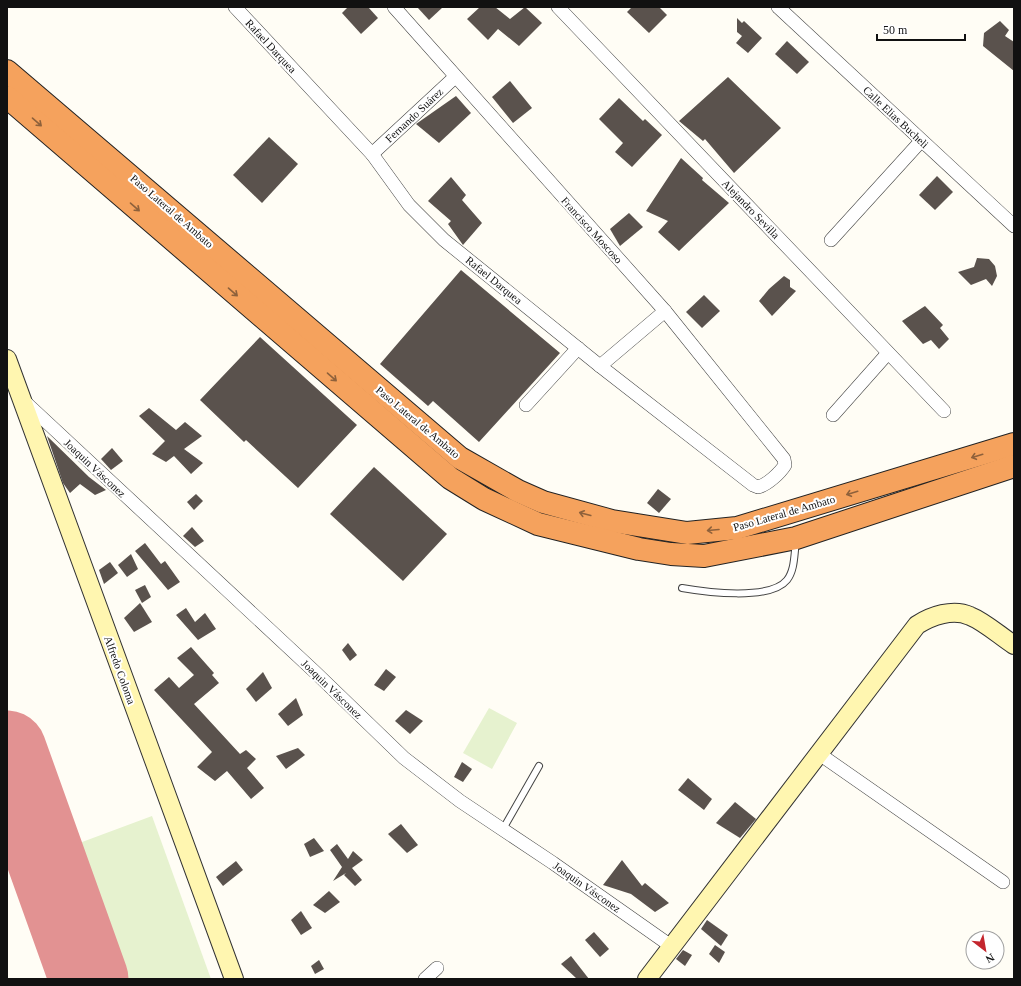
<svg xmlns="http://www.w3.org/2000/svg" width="1021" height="986" font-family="Georgia,serif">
<rect width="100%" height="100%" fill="#fffdf5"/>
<g fill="#e6f2cf">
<path d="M 489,708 L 517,723 L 492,769 L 463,753 Z"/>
<path d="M 152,816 L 211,979 L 114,979 L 66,848 Z"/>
</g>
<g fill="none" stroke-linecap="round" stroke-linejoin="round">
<path stroke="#e29292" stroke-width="79" d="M 7,750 L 89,979"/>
</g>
<g fill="#5a524d">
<path d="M 348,7 L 368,7 L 378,18 L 361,34 L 342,13 Z"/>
<path d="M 417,7 L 443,7 L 429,20 Z"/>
<path d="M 480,7 L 495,7 L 510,19 L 525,7 L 542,23 L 519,46 L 498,29 L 488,40 L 467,19 Z"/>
<path d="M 632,7 L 659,7 L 667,15 L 649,33 L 627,12 Z"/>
<path d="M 737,18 L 742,23 L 744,21 L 762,38 L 748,53 L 736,43 L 742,36 L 737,32 Z"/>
<path d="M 1000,21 L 1009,30 L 1005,36 L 1014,42 L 1014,71 L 983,46 L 984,33 Z"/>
<path d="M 787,41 L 809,62 L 797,74 L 775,54 Z"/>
<path d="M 728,77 L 781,128 L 734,173 L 705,139 L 703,141 L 679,121 Z"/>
<path d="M 510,81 L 532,108 L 513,123 L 492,97 Z"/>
<path d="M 456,96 L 471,113 L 439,143 L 416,124 Z"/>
<path d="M 619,98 L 643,121 L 645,119 L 662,135 L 632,167 L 615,152 L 623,143 L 599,119 Z"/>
<path d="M 269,137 L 298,164 L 262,203 L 233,175 Z"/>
<path d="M 681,158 L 703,178 L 702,180 L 729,203 L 679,251 L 658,232 L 668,221 L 646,211 Z"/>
<path d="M 937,176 L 953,192 L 935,210 L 919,195 Z"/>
<path d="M 451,177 L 466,195 L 462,200 L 482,223 L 463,245 L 448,224 L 451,221 L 428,201 Z"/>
<path d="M 629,213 L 643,227 L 620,246 L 610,229 Z"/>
<path d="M 977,258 L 989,259 L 995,266 L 997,276 L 992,286 L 986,279 L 971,285 L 958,272 L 974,267 Z"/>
<path d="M 461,270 L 560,353 L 479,442 L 433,401 L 428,406 L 380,364 Z"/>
<path d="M 784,276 L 790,280 L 790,287 L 796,291 L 772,316 L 759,301 L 769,289 Z"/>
<path d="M 704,295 L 720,311 L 702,328 L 686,312 Z"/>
<path d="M 925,306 L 943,325 L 940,328 L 949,339 L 939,349 L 931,340 L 923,344 L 902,321 Z"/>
<path d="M 260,337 L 357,425 L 298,488 L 246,440 L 244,442 L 200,400 Z"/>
<path d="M 149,408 L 176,430 L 185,422 L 202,436 L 184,449 L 203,463 L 191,474 L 174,456 L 166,462 L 152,454 L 165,441 L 139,416 Z"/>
<path d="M 47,436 L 89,477 L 106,490 L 95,495 L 80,484 L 70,493 L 63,483 Z"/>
<path d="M 112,448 L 123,461 L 111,470 L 101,459 Z"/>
<path d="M 374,467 L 447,534 L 403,581 L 330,514 Z"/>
<path d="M 658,489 L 671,499 L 659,513 L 647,503 Z"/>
<path d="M 196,494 L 203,501 L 194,510 L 187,502 Z"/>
<path d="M 192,527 L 204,541 L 195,547 L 183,536 Z"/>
<path d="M 145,543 L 161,564 L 165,561 L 180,582 L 168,590 L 135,551 Z"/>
<path d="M 131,554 L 138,569 L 127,577 L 118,565 Z"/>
<path d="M 110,562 L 118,573 L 104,584 L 99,570 Z"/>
<path d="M 145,585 L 151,597 L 142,603 L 135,590 Z"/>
<path d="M 140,603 L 152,622 L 134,632 L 124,618 Z"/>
<path d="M 186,608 L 195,622 L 205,613 L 216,629 L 198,640 L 176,615 Z"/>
<path d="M 348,643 L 357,655 L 350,661 L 342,650 Z"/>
<path d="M 191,647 L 214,673 L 212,675 L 219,683 L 194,704 L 240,754 L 246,750 L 256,759 L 247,768 L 264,788 L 251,799 L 227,771 L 215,781 L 197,767 L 212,752 L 154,690 L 169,677 L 179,688 L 194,675 L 177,658 Z"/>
<path d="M 386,669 L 396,677 L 384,691 L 374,685 Z"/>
<path d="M 263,672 L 272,688 L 256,702 L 246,689 Z"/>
<path d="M 296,698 L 303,715 L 288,726 L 278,714 Z"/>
<path d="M 406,710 L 423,721 L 410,734 L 395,721 Z"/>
<path d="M 298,748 L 305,755 L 286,769 L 276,756 Z"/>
<path d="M 462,762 L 472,769 L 463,782 L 454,777 Z"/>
<path d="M 688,778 L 712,799 L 704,810 L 678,790 Z"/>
<path d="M 735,802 L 756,819 L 740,838 L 716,823 Z"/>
<path d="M 401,824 L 418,845 L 407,853 L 388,834 Z"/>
<path d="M 314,838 L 324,851 L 310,857 L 304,844 Z"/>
<path d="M 337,844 L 348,859 L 353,851 L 363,860 L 352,868 L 362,880 L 355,886 L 344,875 L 346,873 L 333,881 L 342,867 L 330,850 Z"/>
<path d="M 622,860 L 642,886 L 645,883 L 669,903 L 655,912 L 631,894 L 603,885 Z"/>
<path d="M 236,861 L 243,870 L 223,886 L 216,877 Z"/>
<path d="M 329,891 L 340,902 L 325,913 L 313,905 Z"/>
<path d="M 301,911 L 312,928 L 301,935 L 291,920 Z"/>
<path d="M 707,920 L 728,935 L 721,946 L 701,929 Z"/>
<path d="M 594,932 L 609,949 L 600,957 L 585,940 Z"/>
<path d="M 715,945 L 725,952 L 719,963 L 709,954 Z"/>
<path d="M 683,950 L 692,955 L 685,966 L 676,959 Z"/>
<path d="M 571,956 L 589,979 L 577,979 L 561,964 Z"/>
<path d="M 319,960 L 324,969 L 315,974 L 311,966 Z"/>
</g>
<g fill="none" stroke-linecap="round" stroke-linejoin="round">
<defs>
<g id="lane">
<path d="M 682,588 C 705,592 770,601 787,580 C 795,570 794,554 796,542"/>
<path d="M 503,829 L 539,766"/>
</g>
<g id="street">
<path d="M 235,7 L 372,154 L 409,205 L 444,240 L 600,366 L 753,485 L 758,487 C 767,485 780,473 785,465 L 784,459 L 665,311 L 394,7"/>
<path d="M 558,7 L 944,411"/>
<path d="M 778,7 L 1014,226"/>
<path d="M 372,154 L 455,77"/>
<path d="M 831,240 L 921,141"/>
<path d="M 600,366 L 665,311"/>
<path d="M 24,401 L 315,672 L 404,758 L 460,801 L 553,863 L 671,946"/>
<path d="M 526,405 L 578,348"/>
<path d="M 833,415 L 888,353"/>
<path d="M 818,753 L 1003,882"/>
<path d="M 425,979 L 437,968"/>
</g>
<g id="secondary">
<path d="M 7,359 L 234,979"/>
<path d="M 647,979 L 917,625 C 931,616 953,608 970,616 C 985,622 1000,636 1014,645"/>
</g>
<g id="highway">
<path d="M 7,71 L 460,458 L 518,491 L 543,502 L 612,521 L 687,533 L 737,528 L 1014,444"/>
<path d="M 7,97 L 450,478 L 484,499 L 538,524 L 639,549 L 671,554 L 704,556 L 796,538 L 1014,466"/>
</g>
</defs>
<use href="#lane" stroke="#444" stroke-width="8"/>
<use href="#street" stroke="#444" stroke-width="14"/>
<use href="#secondary" stroke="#333" stroke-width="20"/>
<use href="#highway" stroke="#222" stroke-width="24"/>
<use href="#lane" stroke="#fff" stroke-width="6"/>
<use href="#street" stroke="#fff" stroke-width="13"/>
<use href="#secondary" stroke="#fff6b0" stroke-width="18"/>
<use href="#highway" stroke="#f5a25d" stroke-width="22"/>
</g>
<defs><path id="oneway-shaft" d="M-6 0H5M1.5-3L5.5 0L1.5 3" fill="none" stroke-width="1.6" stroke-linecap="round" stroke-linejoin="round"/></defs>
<g stroke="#8e613b">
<use href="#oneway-shaft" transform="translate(37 122) rotate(41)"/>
<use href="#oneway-shaft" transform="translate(135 207) rotate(41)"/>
<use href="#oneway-shaft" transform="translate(233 292) rotate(41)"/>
<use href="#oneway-shaft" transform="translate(332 377) rotate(41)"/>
<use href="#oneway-shaft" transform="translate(977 456) rotate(163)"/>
<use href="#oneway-shaft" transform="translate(852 493) rotate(163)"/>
<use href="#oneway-shaft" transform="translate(585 514) rotate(-165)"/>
<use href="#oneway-shaft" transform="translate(713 530) rotate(175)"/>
</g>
<g text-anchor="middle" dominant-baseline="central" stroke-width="4" stroke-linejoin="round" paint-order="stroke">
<g font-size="11" fill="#111" stroke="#fff">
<text transform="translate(271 46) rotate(47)">Rafael Darquea</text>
<text transform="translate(414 115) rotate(-43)">Fernando Suárez</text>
<text transform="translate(896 117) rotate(43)">Calle Elias Bucheli</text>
<text transform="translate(751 209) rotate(46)">Alejandro Sevilla</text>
<text transform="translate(172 211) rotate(41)">Paso Lateral de Ambato</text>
<text transform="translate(592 230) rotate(48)">Francisco Moscoso</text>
<text transform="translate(494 280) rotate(39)">Rafael Darquea</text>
<text transform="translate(418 422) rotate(40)">Paso Lateral de Ambato</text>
<text transform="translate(95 468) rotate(43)">Joaquin Vásconez</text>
<text transform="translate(784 513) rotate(-16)">Paso Lateral de Ambato</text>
<text transform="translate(120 670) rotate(70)">Alfredo Coloma</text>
<text transform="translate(332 689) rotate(44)">Joaquin Vásconez</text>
<text transform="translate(587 887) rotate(35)">Joaquin Vásconez</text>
</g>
</g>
<rect width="1021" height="986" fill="none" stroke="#111111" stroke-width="16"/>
<g transform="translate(985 950) rotate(149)"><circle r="19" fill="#ffffff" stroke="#a0a0a0"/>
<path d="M0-3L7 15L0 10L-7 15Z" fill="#c4262e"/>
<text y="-6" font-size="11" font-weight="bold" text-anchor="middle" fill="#111111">N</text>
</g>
<path d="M877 34v6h88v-6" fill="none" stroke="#111111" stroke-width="2"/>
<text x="883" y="34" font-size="12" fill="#111111" stroke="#ffffff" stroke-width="3" paint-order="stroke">50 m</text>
</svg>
